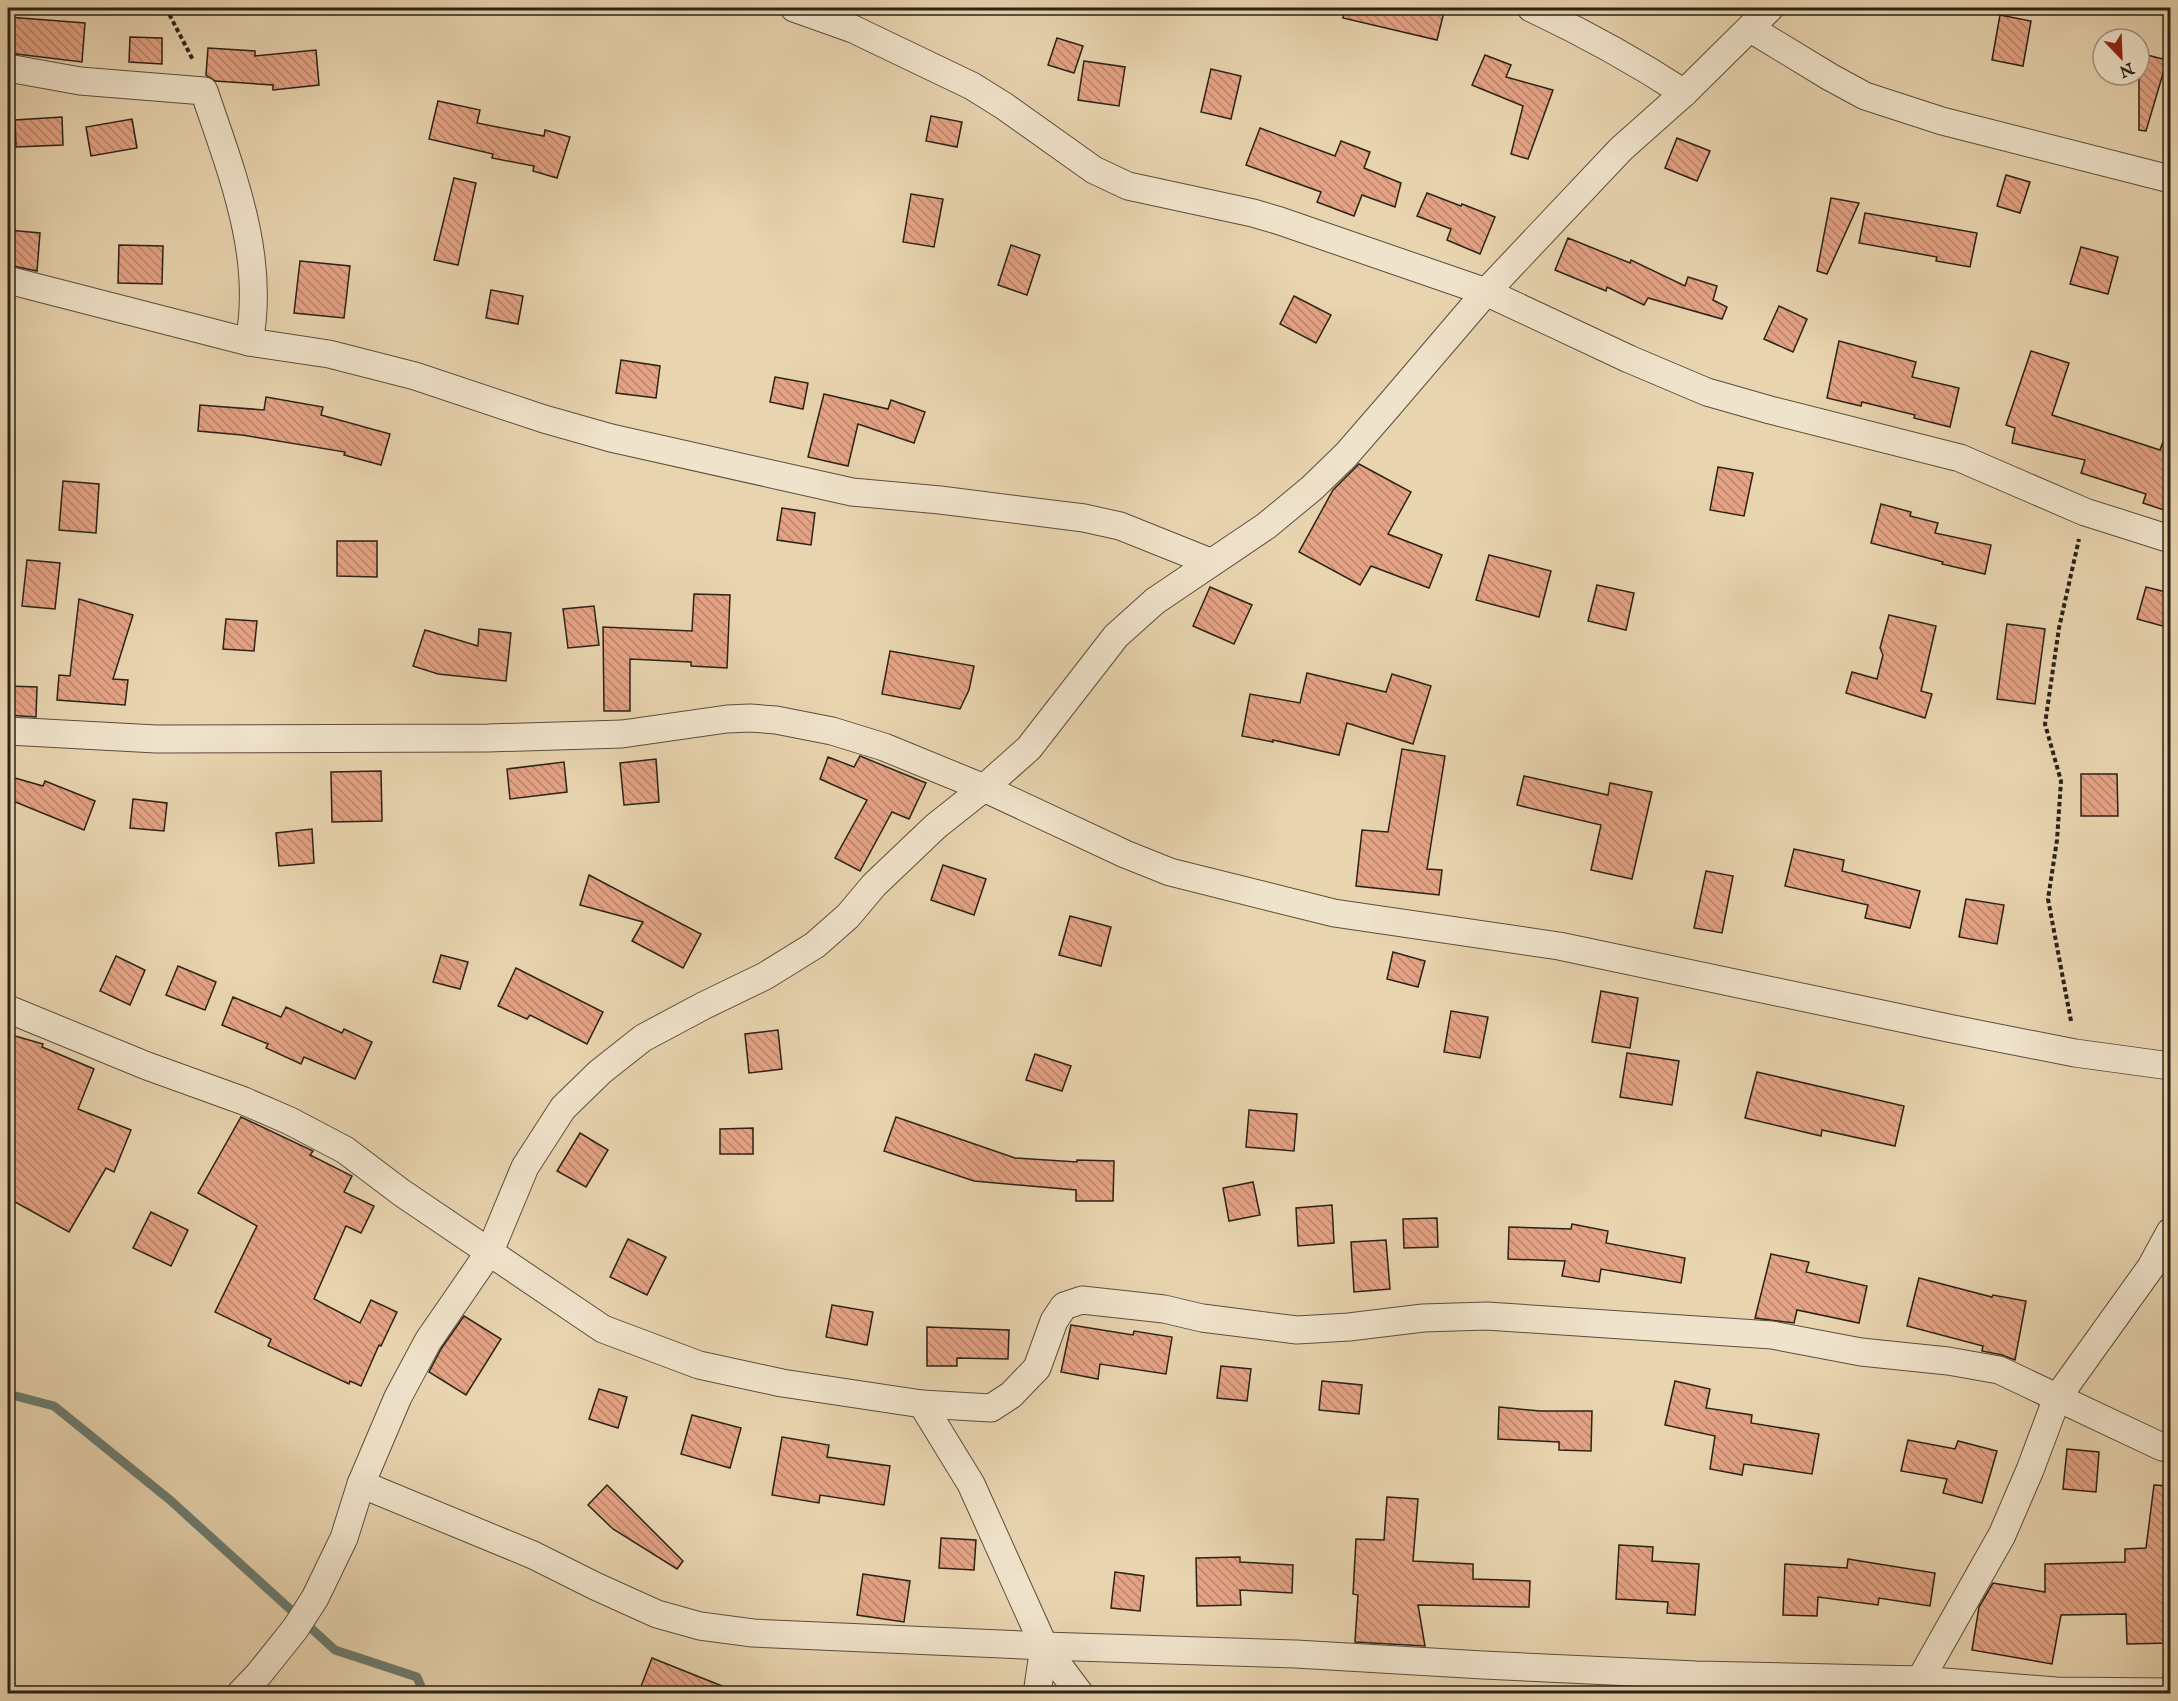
<svg xmlns="http://www.w3.org/2000/svg" width="2178" height="1701" font-family="'IM FELL English',serif">
<defs>
<pattern id="building-back-hatch" width="6" height="6" patternUnits="userSpaceOnUse" patternTransform="scale(1.5)"><rect width="6" height="6" fill="#e5a385"/><path d="M-1 5l2 2M0 0l6 6M5-1l2 2" fill="none" stroke="#ba846c"/></pattern>
</defs>
<rect width="100%" height="100%" fill="#e8d4af"/>
<filter id="stains"><feTurbulence type="fractalNoise" baseFrequency=".00333" numOctaves="4"/><feColorMatrix values="0 0 0 0 .2 0 0 0 0 .09 0 0 0 0 .02 0 0 0 .5 -.17"/></filter>
<radialGradient id="worn" r=".72"><stop offset=".6" stop-color="#630" stop-opacity="0"/><stop offset="1" stop-color="#630" stop-opacity=".3"/></radialGradient>
<g fill="none" stroke-linecap="round" stroke-linejoin="round">
<path stroke="#6c7c71" stroke-width="9" d="M 8,1394 L 54,1406 L 170,1500 L 335,1650 L 417,1677 L 424,1694"/>
</g>
<g fill="url(#building-back-hatch)" stroke="#2b2217" stroke-width="1.5">
<path d="M 1345,8 L 1445,8 L 1437,40 L 1343,18 Z"/>
<path d="M 2000,15 L 2031,21 L 2023,66 L 1992,60 Z"/>
<path d="M 8,17 L 85,23 L 82,62 L 8,53 Z"/>
<path d="M 130,37 L 162,38 L 162,64 L 129,62 Z"/>
<path d="M 1057,38 L 1083,46 L 1074,73 L 1048,65 Z"/>
<path d="M 208,48 L 255,51 L 255,56 L 316,50 L 319,85 L 273,90 L 273,85 L 215,81 L 206,75 Z"/>
<path d="M 2139,53 L 2167,60 L 2146,131 L 2139,130 Z"/>
<path d="M 1485,55 L 1511,65 L 1506,77 L 1553,90 L 1528,159 L 1511,154 L 1523,106 L 1472,85 Z"/>
<path d="M 1084,61 L 1125,67 L 1119,106 L 1078,100 Z"/>
<path d="M 1211,69 L 1241,76 L 1231,119 L 1201,112 Z"/>
<path d="M 438,101 L 480,110 L 477,123 L 544,136 L 545,130 L 570,137 L 557,178 L 533,171 L 534,166 L 492,158 L 493,154 L 429,139 Z"/>
<path d="M 931,116 L 962,122 L 957,147 L 926,141 Z"/>
<path d="M 62,117 L 63,145 L 16,147 L 15,120 Z"/>
<path d="M 132,119 L 137,148 L 91,156 L 86,127 Z"/>
<path d="M 1260,128 L 1335,156 L 1341,141 L 1370,152 L 1364,168 L 1401,183 L 1395,207 L 1362,195 L 1354,216 L 1317,202 L 1321,192 L 1246,165 Z"/>
<path d="M 1677,138 L 1710,151 L 1697,181 L 1665,168 Z"/>
<path d="M 2006,175 L 2030,182 L 2020,213 L 1997,206 Z"/>
<path d="M 454,178 L 476,183 L 458,265 L 434,260 Z"/>
<path d="M 1427,193 L 1461,206 L 1462,204 L 1495,217 L 1480,254 L 1447,240 L 1451,229 L 1417,216 Z"/>
<path d="M 911,194 L 943,199 L 934,247 L 903,242 Z"/>
<path d="M 1831,198 L 1859,203 L 1827,274 L 1817,271 Z"/>
<path d="M 1865,213 L 1977,233 L 1970,267 L 1936,261 L 1937,257 L 1859,243 Z"/>
<path d="M 8,230 L 40,233 L 37,271 L 8,265 Z"/>
<path d="M 1568,238 L 1630,263 L 1631,260 L 1685,286 L 1688,277 L 1717,286 L 1713,300 L 1727,307 L 1722,319 L 1648,298 L 1644,305 L 1607,287 L 1606,291 L 1555,270 Z"/>
<path d="M 119,245 L 163,246 L 162,284 L 118,283 Z"/>
<path d="M 1011,245 L 1040,255 L 1027,295 L 998,285 Z"/>
<path d="M 2081,247 L 2118,257 L 2108,294 L 2070,284 Z"/>
<path d="M 300,261 L 350,266 L 344,318 L 294,313 Z"/>
<path d="M 491,290 L 523,296 L 518,324 L 486,318 Z"/>
<path d="M 1294,296 L 1331,315 L 1316,343 L 1280,324 Z"/>
<path d="M 1779,306 L 1807,319 L 1793,352 L 1764,339 Z"/>
<path d="M 1839,341 L 1916,362 L 1912,377 L 1959,388 L 1950,427 L 1914,418 L 1915,415 L 1862,402 L 1861,406 L 1827,398 Z"/>
<path d="M 2031,351 L 2069,363 L 2052,415 L 2160,450 L 2166,434 L 2170,435 L 2170,512 L 2143,503 L 2146,494 L 2081,473 L 2085,460 L 2012,443 L 2015,428 L 2006,425 Z"/>
<path d="M 621,360 L 660,366 L 656,398 L 616,393 Z"/>
<path d="M 775,377 L 808,383 L 803,409 L 770,402 Z"/>
<path d="M 824,394 L 888,409 L 891,400 L 925,412 L 914,443 L 858,424 L 848,466 L 808,457 Z"/>
<path d="M 266,397 L 323,407 L 321,415 L 390,434 L 381,465 L 344,455 L 345,452 L 242,435 L 198,431 L 200,405 L 264,410 Z"/>
<path d="M 1359,464 L 1411,492 L 1388,534 L 1442,555 L 1429,588 L 1371,566 L 1360,585 L 1299,552 L 1333,490 Z"/>
<path d="M 1718,467 L 1753,473 L 1744,516 L 1710,510 Z"/>
<path d="M 63,481 L 99,484 L 96,533 L 59,530 Z"/>
<path d="M 1881,504 L 1911,512 L 1910,516 L 1938,523 L 1935,533 L 1991,545 L 1985,574 L 1942,564 L 1943,562 L 1871,543 Z"/>
<path d="M 782,508 L 815,513 L 811,545 L 777,540 Z"/>
<path d="M 337,541 L 377,541 L 377,577 L 337,576 Z"/>
<path d="M 1489,555 L 1551,571 L 1539,617 L 1476,600 Z"/>
<path d="M 27,560 L 60,563 L 55,609 L 22,606 Z"/>
<path d="M 1597,585 L 1634,593 L 1626,630 L 1588,621 Z"/>
<path d="M 1210,587 L 1252,605 L 1234,644 L 1193,626 Z"/>
<path d="M 2146,587 L 2170,593 L 2170,628 L 2137,619 Z"/>
<path d="M 694,594 L 730,595 L 727,668 L 691,666 L 691,662 L 630,659 L 630,711 L 604,711 L 603,627 L 692,631 Z"/>
<path d="M 79,599 L 133,615 L 113,679 L 128,680 L 125,705 L 57,700 L 59,675 L 70,676 Z"/>
<path d="M 594,606 L 599,645 L 568,648 L 563,609 Z"/>
<path d="M 1889,615 L 1936,626 L 1921,691 L 1932,694 L 1925,718 L 1846,693 L 1852,672 L 1877,679 L 1883,655 L 1880,648 Z"/>
<path d="M 226,619 L 257,621 L 254,651 L 223,649 Z"/>
<path d="M 2007,624 L 2045,629 L 2035,704 L 1997,699 Z"/>
<path d="M 479,629 L 511,633 L 506,681 L 438,674 L 413,666 L 425,630 L 478,646 Z"/>
<path d="M 890,651 L 974,666 L 969,690 L 960,709 L 882,694 Z"/>
<path d="M 1307,673 L 1386,692 L 1392,674 L 1431,686 L 1413,744 L 1347,723 L 1339,755 L 1273,740 L 1273,742 L 1242,736 L 1250,694 L 1300,703 Z"/>
<path d="M 8,686 L 37,687 L 36,717 L 8,715 Z"/>
<path d="M 1402,749 L 1445,756 L 1427,869 L 1442,870 L 1439,895 L 1356,886 L 1362,830 L 1388,832 Z"/>
<path d="M 860,756 L 926,783 L 909,819 L 892,812 L 860,871 L 835,858 L 867,800 L 820,779 L 828,757 L 854,767 Z"/>
<path d="M 656,759 L 659,802 L 624,805 L 620,763 Z"/>
<path d="M 564,762 L 567,792 L 510,799 L 507,769 Z"/>
<path d="M 381,771 L 382,821 L 332,822 L 331,772 Z"/>
<path d="M 2081,774 L 2117,774 L 2118,816 L 2081,816 Z"/>
<path d="M 8,776 L 43,786 L 45,781 L 95,801 L 84,830 L 8,799 Z"/>
<path d="M 1524,776 L 1608,795 L 1610,783 L 1652,792 L 1632,879 L 1591,870 L 1601,825 L 1517,805 Z"/>
<path d="M 133,799 L 167,803 L 164,831 L 130,828 Z"/>
<path d="M 312,829 L 314,863 L 279,866 L 276,833 Z"/>
<path d="M 1794,849 L 1844,860 L 1842,871 L 1920,891 L 1910,928 L 1865,918 L 1868,905 L 1785,886 Z"/>
<path d="M 943,865 L 986,879 L 974,915 L 931,900 Z"/>
<path d="M 1706,871 L 1733,876 L 1722,933 L 1694,928 Z"/>
<path d="M 589,875 L 701,934 L 683,968 L 632,941 L 643,922 L 580,905 Z"/>
<path d="M 1966,899 L 2004,905 L 1997,944 L 1959,937 Z"/>
<path d="M 1070,916 L 1111,927 L 1101,966 L 1059,955 Z"/>
<path d="M 1393,952 L 1425,961 L 1418,987 L 1387,979 Z"/>
<path d="M 441,955 L 468,962 L 460,989 L 433,982 Z"/>
<path d="M 116,956 L 145,970 L 130,1005 L 100,991 Z"/>
<path d="M 178,966 L 216,982 L 205,1010 L 166,995 Z"/>
<path d="M 516,968 L 603,1012 L 587,1044 L 530,1015 L 527,1019 L 498,1006 Z"/>
<path d="M 1601,991 L 1638,998 L 1630,1048 L 1592,1042 Z"/>
<path d="M 233,997 L 281,1017 L 286,1007 L 342,1033 L 344,1029 L 372,1042 L 355,1079 L 304,1057 L 301,1064 L 266,1048 L 268,1044 L 222,1025 Z"/>
<path d="M 1451,1011 L 1488,1017 L 1480,1058 L 1444,1052 Z"/>
<path d="M 778,1030 L 782,1069 L 749,1073 L 745,1034 Z"/>
<path d="M 8,1034 L 43,1044 L 42,1047 L 94,1069 L 78,1109 L 131,1130 L 114,1172 L 106,1168 L 69,1232 L 8,1198 Z"/>
<path d="M 1627,1053 L 1679,1061 L 1672,1105 L 1620,1097 Z"/>
<path d="M 1035,1054 L 1071,1066 L 1062,1091 L 1026,1080 Z"/>
<path d="M 1757,1072 L 1904,1106 L 1895,1146 L 1822,1130 L 1821,1136 L 1745,1118 Z"/>
<path d="M 1249,1110 L 1297,1114 L 1294,1151 L 1246,1147 Z"/>
<path d="M 241,1117 L 313,1151 L 310,1155 L 352,1176 L 344,1192 L 374,1206 L 361,1233 L 346,1226 L 314,1299 L 360,1323 L 371,1300 L 397,1312 L 381,1346 L 379,1345 L 361,1386 L 350,1381 L 349,1384 L 268,1346 L 271,1339 L 215,1312 L 257,1226 L 198,1193 Z"/>
<path d="M 896,1117 L 1015,1158 L 1077,1162 L 1077,1160 L 1114,1161 L 1113,1201 L 1076,1201 L 1076,1190 L 974,1181 L 884,1151 Z"/>
<path d="M 753,1128 L 753,1154 L 720,1154 L 720,1129 Z"/>
<path d="M 580,1133 L 608,1150 L 586,1187 L 557,1171 Z"/>
<path d="M 1253,1182 L 1260,1215 L 1229,1221 L 1223,1188 Z"/>
<path d="M 1332,1205 L 1334,1243 L 1298,1246 L 1296,1208 Z"/>
<path d="M 151,1212 L 188,1230 L 171,1266 L 133,1248 Z"/>
<path d="M 1437,1218 L 1438,1247 L 1404,1248 L 1403,1219 Z"/>
<path d="M 1572,1224 L 1608,1231 L 1606,1243 L 1685,1258 L 1681,1283 L 1601,1269 L 1599,1282 L 1562,1276 L 1565,1261 L 1508,1259 L 1509,1227 L 1571,1229 Z"/>
<path d="M 628,1239 L 666,1257 L 647,1295 L 610,1277 Z"/>
<path d="M 1386,1240 L 1390,1289 L 1354,1292 L 1351,1242 Z"/>
<path d="M 1771,1254 L 1809,1262 L 1806,1272 L 1867,1286 L 1859,1323 L 1797,1310 L 1794,1323 L 1755,1318 Z"/>
<path d="M 1919,1278 L 1992,1297 L 1993,1295 L 2026,1301 L 2015,1360 L 2002,1355 L 1982,1351 L 1983,1346 L 1907,1326 Z"/>
<path d="M 832,1305 L 873,1312 L 867,1345 L 826,1337 Z"/>
<path d="M 464,1316 L 501,1339 L 466,1395 L 429,1372 L 441,1349 Z"/>
<path d="M 1071,1325 L 1133,1335 L 1134,1331 L 1172,1337 L 1166,1374 L 1100,1364 L 1098,1379 L 1061,1372 Z"/>
<path d="M 927,1327 L 1009,1330 L 1008,1359 L 957,1358 L 957,1366 L 927,1366 Z"/>
<path d="M 1221,1366 L 1251,1369 L 1247,1401 L 1217,1398 Z"/>
<path d="M 1322,1381 L 1362,1385 L 1359,1414 L 1319,1410 Z"/>
<path d="M 1675,1381 L 1710,1389 L 1706,1408 L 1752,1415 L 1751,1423 L 1819,1434 L 1812,1474 L 1744,1464 L 1742,1475 L 1710,1469 L 1715,1436 L 1665,1425 Z"/>
<path d="M 599,1389 L 627,1397 L 618,1428 L 589,1419 Z"/>
<path d="M 1499,1407 L 1540,1411 L 1592,1411 L 1591,1451 L 1559,1450 L 1559,1442 L 1498,1439 Z"/>
<path d="M 692,1415 L 741,1428 L 730,1468 L 681,1454 Z"/>
<path d="M 782,1437 L 829,1445 L 827,1457 L 890,1466 L 884,1505 L 820,1495 L 819,1503 L 772,1495 Z"/>
<path d="M 1908,1440 L 1955,1449 L 1958,1441 L 1997,1451 L 1982,1503 L 1943,1493 L 1947,1479 L 1901,1471 Z"/>
<path d="M 2067,1449 L 2099,1452 L 2096,1492 L 2063,1489 Z"/>
<path d="M 607,1485 L 683,1561 L 677,1569 L 613,1529 L 588,1505 Z"/>
<path d="M 2154,1485 L 2170,1486 L 2170,1643 L 2127,1644 L 2126,1614 L 2061,1615 L 2052,1664 L 1972,1650 L 1979,1607 L 1993,1583 L 2045,1592 L 2045,1564 L 2125,1562 L 2125,1549 L 2146,1548 Z"/>
<path d="M 1387,1497 L 1418,1499 L 1413,1561 L 1473,1564 L 1473,1579 L 1530,1581 L 1529,1607 L 1418,1605 L 1425,1646 L 1355,1642 L 1358,1595 L 1353,1594 L 1356,1539 L 1384,1540 Z"/>
<path d="M 941,1538 L 976,1540 L 974,1570 L 939,1568 Z"/>
<path d="M 1619,1545 L 1653,1547 L 1652,1561 L 1699,1564 L 1695,1615 L 1667,1613 L 1668,1602 L 1616,1599 Z"/>
<path d="M 1240,1557 L 1240,1562 L 1293,1565 L 1292,1593 L 1240,1590 L 1241,1605 L 1197,1606 L 1196,1558 Z"/>
<path d="M 1848,1559 L 1935,1573 L 1930,1606 L 1879,1598 L 1878,1605 L 1818,1597 L 1817,1616 L 1783,1615 L 1785,1564 L 1847,1568 Z"/>
<path d="M 1115,1572 L 1144,1576 L 1140,1611 L 1111,1608 Z"/>
<path d="M 863,1574 L 910,1581 L 904,1622 L 857,1615 Z"/>
<path d="M 652,1658 L 737,1692 L 736,1694 L 638,1694 Z"/>
</g>
<g fill="none" stroke-linecap="round" stroke-linejoin="round">
<defs>
<g id="minor">
<path d="M 794,8 L 853,29 L 972,86 L 1004,106 L 1094,170 L 1128,186 L 1253,213 L 1280,221 L 1486,292 L 1629,359 L 1707,392 L 1770,410 L 1960,458 L 2085,512 L 2170,539"/>
<path d="M 1531,8 C 1584,33 1635,61 1684,93"/>
<path d="M 1751,29 L 1830,77 L 1865,96 L 1942,121 L 2170,179"/>
<path d="M 8,68 L 80,81 L 204,91 C 231,171 266,256 249,342"/>
<path d="M 8,280 L 249,342 L 329,354 L 415,376 L 544,419 L 611,438 L 852,492 L 940,500 L 1084,518 L 1120,526 L 1210,562"/>
<path d="M 8,731 L 156,739 L 488,738 L 622,734 L 727,719 L 750,718 L 776,720 L 832,731 L 884,747 L 984,788 L 1125,854 L 1170,872 L 1334,913 L 1559,946 L 1948,1028 L 2075,1053 L 2170,1066"/>
<path d="M 8,1009 L 147,1066 L 244,1101 L 290,1121 L 345,1150 L 402,1193 L 603,1329 L 699,1365 L 782,1383 L 922,1404 L 971,1484 L 1044,1646 L 1080,1694"/>
<path d="M 922,1404 L 991,1408 L 1011,1395 L 1037,1368 L 1054,1321 L 1064,1306 L 1082,1300 L 1164,1309 L 1202,1318 L 1297,1330 L 1349,1327 L 1423,1318 L 1487,1316 L 1772,1335 L 1861,1352 L 1948,1361 L 1999,1370 L 2162,1447 L 2170,1449"/>
<path d="M 361,1484 L 533,1555 L 595,1586 L 657,1614 L 700,1626 L 753,1633 L 1044,1646 L 1296,1654 L 1483,1665 L 1696,1675 L 1920,1680 L 2056,1691 L 2170,1692"/>
<path d="M 240,1694 L 259,1674 L 295,1629 L 315,1598 L 344,1538 L 361,1484 L 398,1397 L 428,1341 L 490,1251 L 525,1167 L 563,1108 L 600,1072 L 643,1038 L 703,1006 L 765,976 L 815,945 L 848,916 L 874,885 L 936,826 L 984,788 L 1029,748 L 1116,636 L 1155,601 L 1266,526 L 1312,488 L 1346,455 L 1386,409 L 1486,292 L 1621,149 L 1684,93 L 1770,8"/>
<path d="M 1037,1694 L 1044,1646"/>
<path d="M 1914,1694 L 1920,1680 L 2002,1535 L 2030,1470 L 2057,1398 L 2151,1267 L 2170,1232"/>
</g>
</defs>
<use href="#minor" stroke="#5a4e3d" stroke-width="29"/>
<g stroke="#2b2217" stroke-width="4" stroke-dasharray="4.5 3" stroke-linecap="butt">
<path d="M 166,8 L 193,60"/>
<path d="M 2071,1021 L 2048,899 L 2057,840 L 2061,781 L 2045,724 L 2059,628 L 2079,539"/>
</g>
<use href="#minor" stroke="#f0e3cb" stroke-width="27"/>
</g>
<rect width="2178" height="1701" fill="none" stroke="#e8d4af" stroke-width="30"/>
<rect x="9" y="9" width="2160" height="1683" fill="none" stroke="#2b2217" stroke-width="3"/>
<rect x="15" y="15" width="2148" height="1671" fill="none" stroke="#2b2217" stroke-width="1.5"/>
<g transform="translate(2121 57) rotate(157)"><circle r="28" fill="#f0e3cb" stroke="#a19683" stroke-width="1.5"/>
<path d="M0-4.5L10 22L0 15L-10 22Z" fill="#8f2418"/>
<text y="-9" font-size="16" font-weight="bold" text-anchor="middle" fill="#2b2217">N</text>
</g>
<rect width="100%" height="100%" filter="url(#stains)"/>
<rect width="100%" height="100%" fill="url(#worn)"/>
</svg>
